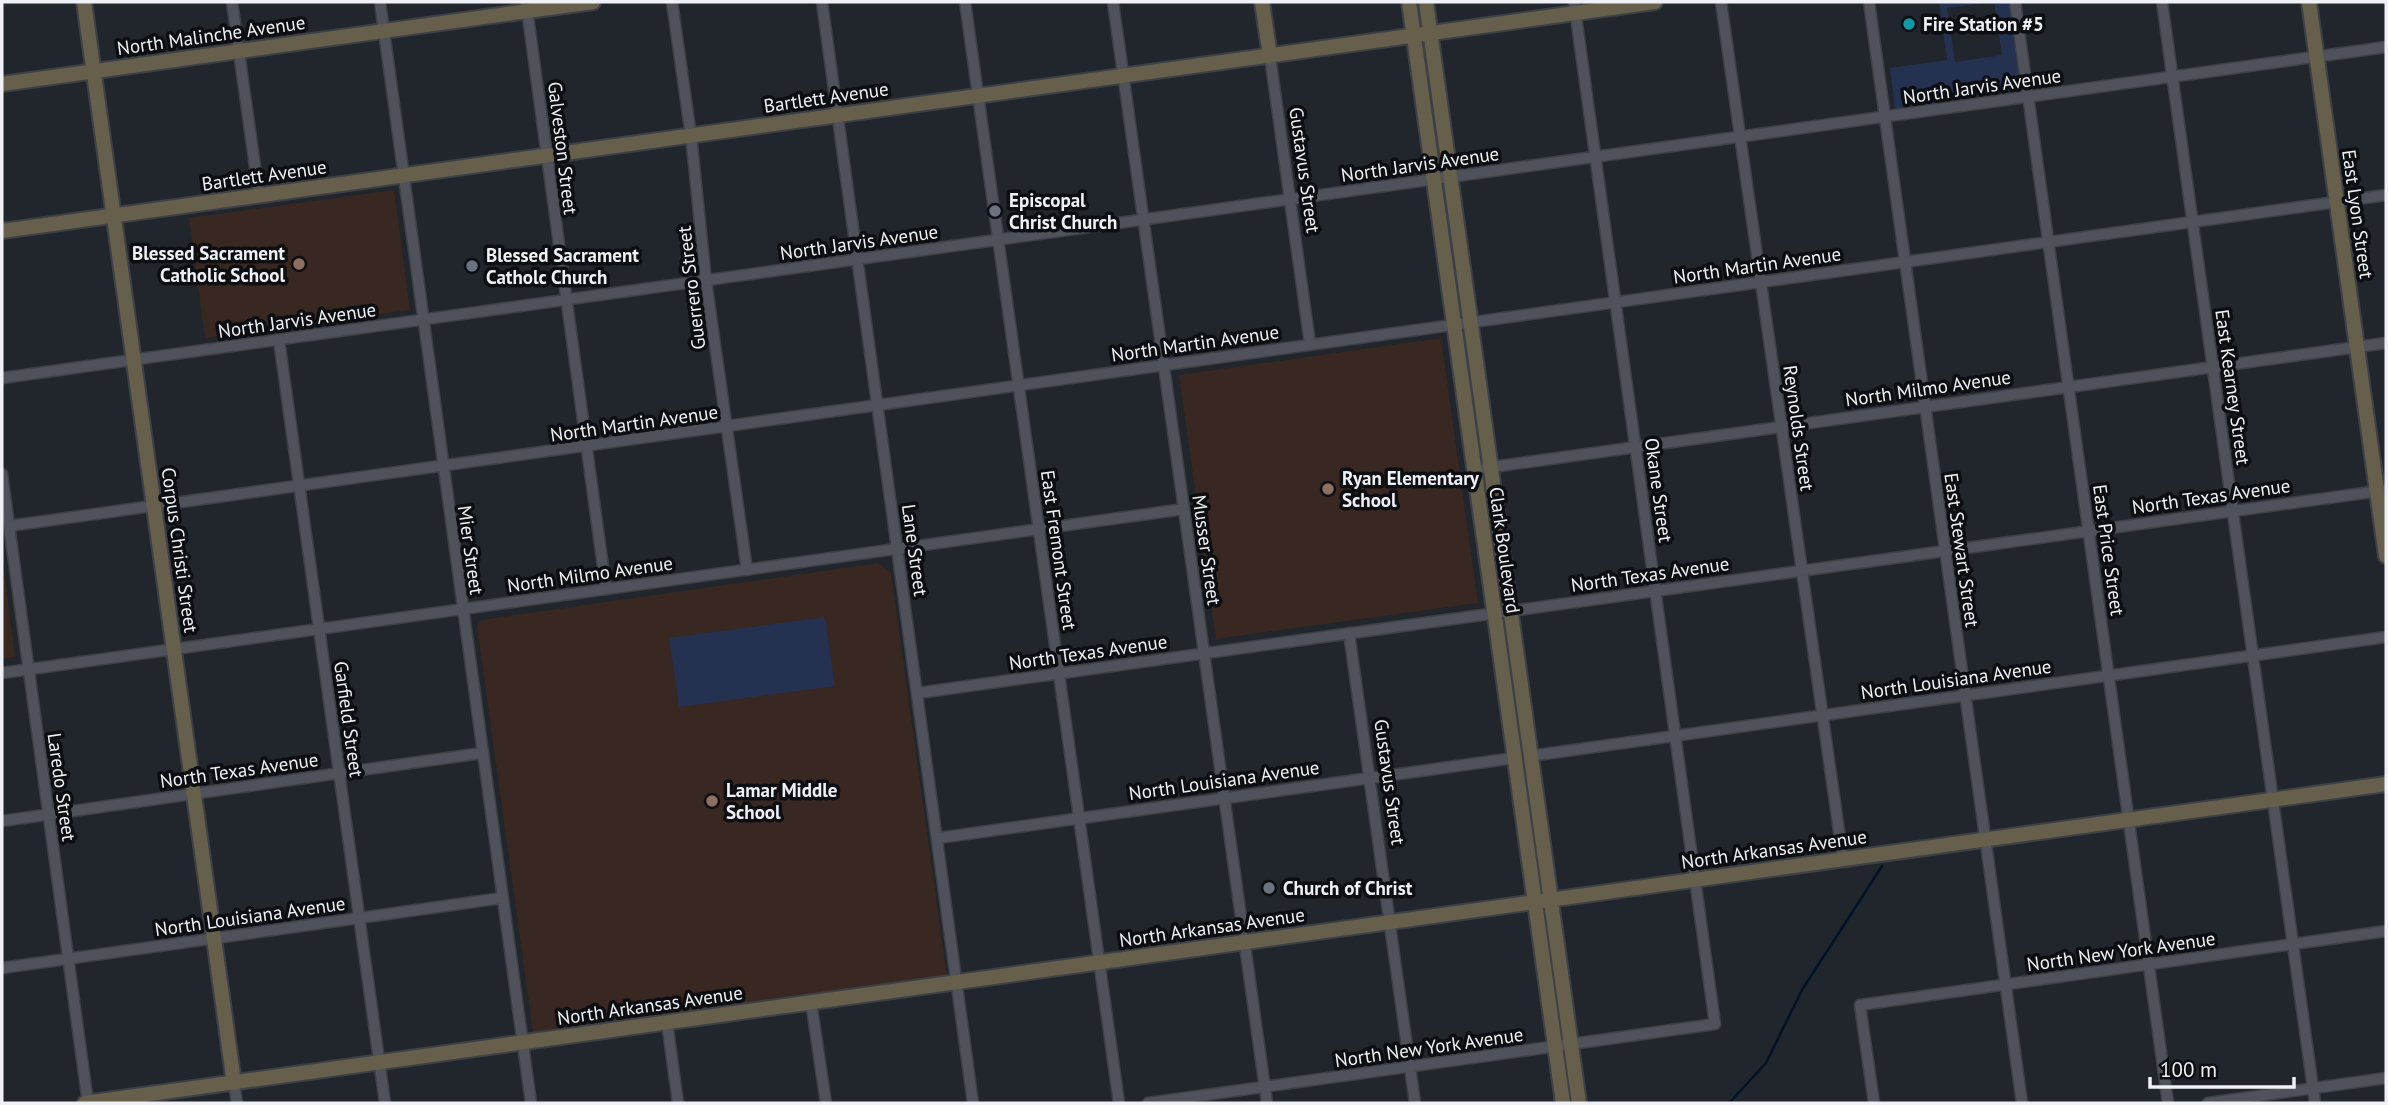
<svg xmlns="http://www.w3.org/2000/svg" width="2388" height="1105" font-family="'PT Sans',sans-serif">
<rect width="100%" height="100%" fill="#21252c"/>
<path fill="#38281e" d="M 2,556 L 15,657 L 2,659 Z"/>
<g fill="#392721">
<path d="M 394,190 L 410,310 L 205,338 L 189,218 Z"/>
<path d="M 1441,338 L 1478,603 L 1216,639 L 1179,375 Z"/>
<path d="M 878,563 L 891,573 L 947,977 L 533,1032 L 477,626 L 481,620 Z"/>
</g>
<g fill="#253150">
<path d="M 1939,2 L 1992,2 L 1947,8 L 1955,62 L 2002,55 L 1994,2 L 2009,2 L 2020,83 L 2018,90 L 1895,109 L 1890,68 L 1947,60 Z"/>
<path d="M 825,617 L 835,686 L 679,707 L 669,638 Z"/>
</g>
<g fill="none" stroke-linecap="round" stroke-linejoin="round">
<path stroke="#001329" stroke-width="2.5" d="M 1729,1103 L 1766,1063 L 1802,990 L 1882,866"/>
<defs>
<g id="street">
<path d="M 232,2 L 259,195"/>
<path d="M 380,2 L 531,1103"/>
<path d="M 526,2 L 606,589"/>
<path d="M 672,2 L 691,136 L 706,281 L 747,570"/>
<path d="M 822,2 L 973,1103"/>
<path d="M 965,2 L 1119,1103"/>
<path d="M 1113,2 L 1267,1103"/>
<path d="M 1721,2 L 1843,859"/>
<path d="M 1869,2 L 2022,1103"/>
<path d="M 2015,2 L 2168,1103"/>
<path d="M 2162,2 L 2315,1103"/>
<path d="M 1270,56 L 1310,344"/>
<path d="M 279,340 L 385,1103"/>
<path d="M 2,378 L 2386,47"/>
<path d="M 1485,468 L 2386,343"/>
<path d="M 2,474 L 88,1103"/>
<path d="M 9,526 L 2386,195"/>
<path d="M 1349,633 L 1415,1103"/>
<path d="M 2,673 L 1184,509"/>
<path d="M 918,693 L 2386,490"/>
<path d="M 1530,756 L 2386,637"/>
<path d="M 2,821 L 482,753"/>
<path d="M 938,838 L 1514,758"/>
<path d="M 2,968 L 502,898"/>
<path d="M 811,1002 L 826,1103"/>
<path d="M 667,1022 L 678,1103"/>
<path d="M 234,1083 L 237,1103"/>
<path d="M 1148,1103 L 1715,1024 L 1574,2"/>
<path d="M 1874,1103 L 1860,1005 L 2386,931"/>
<path d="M 2208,1103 L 2386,1078"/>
</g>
<g id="secondary">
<path d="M 84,2 L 234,1083"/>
<path d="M 1262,2 L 1270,56"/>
<path d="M 1409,2 L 1563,1103"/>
<path d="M 1426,2 L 1579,1103"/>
<path d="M 2309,2 L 2386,556"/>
<path d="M 2,84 L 593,2"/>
<path d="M 2,231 L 1655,2"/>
<path d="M 85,1103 L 2386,784"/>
</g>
</defs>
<use href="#street" stroke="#3d4046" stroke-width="13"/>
<use href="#secondary" stroke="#3d4046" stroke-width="18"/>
<use href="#street" stroke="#4f525a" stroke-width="10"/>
<use href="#secondary" stroke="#665f4b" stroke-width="14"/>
</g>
<circle fill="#0f9aa8" stroke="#0c0e11" stroke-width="2.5" cx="1909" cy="24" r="7"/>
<g fill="#6b7280" stroke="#0c0e11" stroke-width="2.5">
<circle cx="995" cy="211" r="7"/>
<circle cx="472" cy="266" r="7"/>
<circle cx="1269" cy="888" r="7"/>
</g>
<g fill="#8d6e63" stroke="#0c0e11" stroke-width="2.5">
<circle cx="299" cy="264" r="7"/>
<circle cx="1328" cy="489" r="7"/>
<circle cx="712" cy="801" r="7"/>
</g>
<g text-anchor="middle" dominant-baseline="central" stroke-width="7" stroke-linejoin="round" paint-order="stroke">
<g font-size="19" font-weight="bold" fill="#eff1f6" stroke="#0c0e11" text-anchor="start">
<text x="1923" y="24">Fire Station #5</text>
<text x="1009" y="200">Episcopal<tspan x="1009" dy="22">Christ Church</tspan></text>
<text x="285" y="253" text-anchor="end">Blessed Sacrament<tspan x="285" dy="22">Catholic School</tspan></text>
<text x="486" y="255">Blessed Sacrament<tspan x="486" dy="22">Catholc Church</tspan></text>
<text x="1342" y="478">Ryan Elementary<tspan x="1342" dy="22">School</tspan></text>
<text x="726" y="790">Lamar Middle<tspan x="726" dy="22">School</tspan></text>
<text x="1283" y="888">Church of Christ</text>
</g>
<g font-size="19" fill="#eff1f6" stroke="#0c0e11">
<text transform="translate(211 35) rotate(-8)">North Malinche Avenue</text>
<text transform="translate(1982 86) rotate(-8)">North Jarvis Avenue</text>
<text transform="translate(826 97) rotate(-8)">Bartlett Avenue</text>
<text transform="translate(563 148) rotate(83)">Galveston Street</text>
<text transform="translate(1420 164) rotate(-8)">North Jarvis Avenue</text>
<text transform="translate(1305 170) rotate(82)">Gustavus Street</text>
<text transform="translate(264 175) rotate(-8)">Bartlett Avenue</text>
<text transform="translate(2358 214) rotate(82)">East Lyon Street</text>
<text transform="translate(859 242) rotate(-8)">North Jarvis Avenue</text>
<text transform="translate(1757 265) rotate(-8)">North Martin Avenue</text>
<text transform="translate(691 288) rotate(-97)">Guerrero Street</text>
<text transform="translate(297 320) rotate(-8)">North Jarvis Avenue</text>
<text transform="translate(1195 343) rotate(-8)">North Martin Avenue</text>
<text transform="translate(2233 387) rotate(82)">East Kearney Street</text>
<text transform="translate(1928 388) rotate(-8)">North Milmo Avenue</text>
<text transform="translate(634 423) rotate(-8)">North Martin Avenue</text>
<text transform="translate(1799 428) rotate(82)">Reynolds Street</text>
<text transform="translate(1659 490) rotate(82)">Okane Street</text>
<text transform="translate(2211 496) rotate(-8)">North Texas Avenue</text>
<text transform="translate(180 550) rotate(82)">Corpus Christi Street</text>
<text transform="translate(471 550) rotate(82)">Mier Street</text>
<text transform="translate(915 550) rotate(82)">Lane Street</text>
<text transform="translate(1059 550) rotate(82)">East Fremont Street</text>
<text transform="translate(1207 550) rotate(82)">Musser Street</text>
<text transform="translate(1505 550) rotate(82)">Clark Boulevard</text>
<text transform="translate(1962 550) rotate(82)">East Stewart Street</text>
<text transform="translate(2109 550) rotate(82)">East Price Street</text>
<text transform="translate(590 574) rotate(-8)">North Milmo Avenue</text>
<text transform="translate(1650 574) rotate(-8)">North Texas Avenue</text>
<text transform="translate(1088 652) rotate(-8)">North Texas Avenue</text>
<text transform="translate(1956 679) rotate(-8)">North Louisiana Avenue</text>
<text transform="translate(349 719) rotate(82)">Garfield Street</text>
<text transform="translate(239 770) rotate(-8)">North Texas Avenue</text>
<text transform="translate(1224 780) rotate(-8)">North Louisiana Avenue</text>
<text transform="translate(1390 782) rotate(82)">Gustavus Street</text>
<text transform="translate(62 787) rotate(82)">Laredo Street</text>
<text transform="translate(1774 849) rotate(-8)">North Arkansas Avenue</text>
<text transform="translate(250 916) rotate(-8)">North Louisiana Avenue</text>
<text transform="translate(1212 927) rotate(-8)">North Arkansas Avenue</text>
<text transform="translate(2121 951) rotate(-8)">North New York Avenue</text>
<text transform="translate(650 1005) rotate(-8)">North Arkansas Avenue</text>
<text transform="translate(1429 1047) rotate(-8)">North New York Avenue</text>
</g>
</g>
<rect width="2388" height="1105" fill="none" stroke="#eff1f6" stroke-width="7"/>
<path d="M2150 1077v10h144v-10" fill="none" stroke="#eff1f6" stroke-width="3.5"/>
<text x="2160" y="1077" font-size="21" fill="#eff1f6" stroke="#0c0e11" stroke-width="5" paint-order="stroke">100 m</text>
</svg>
